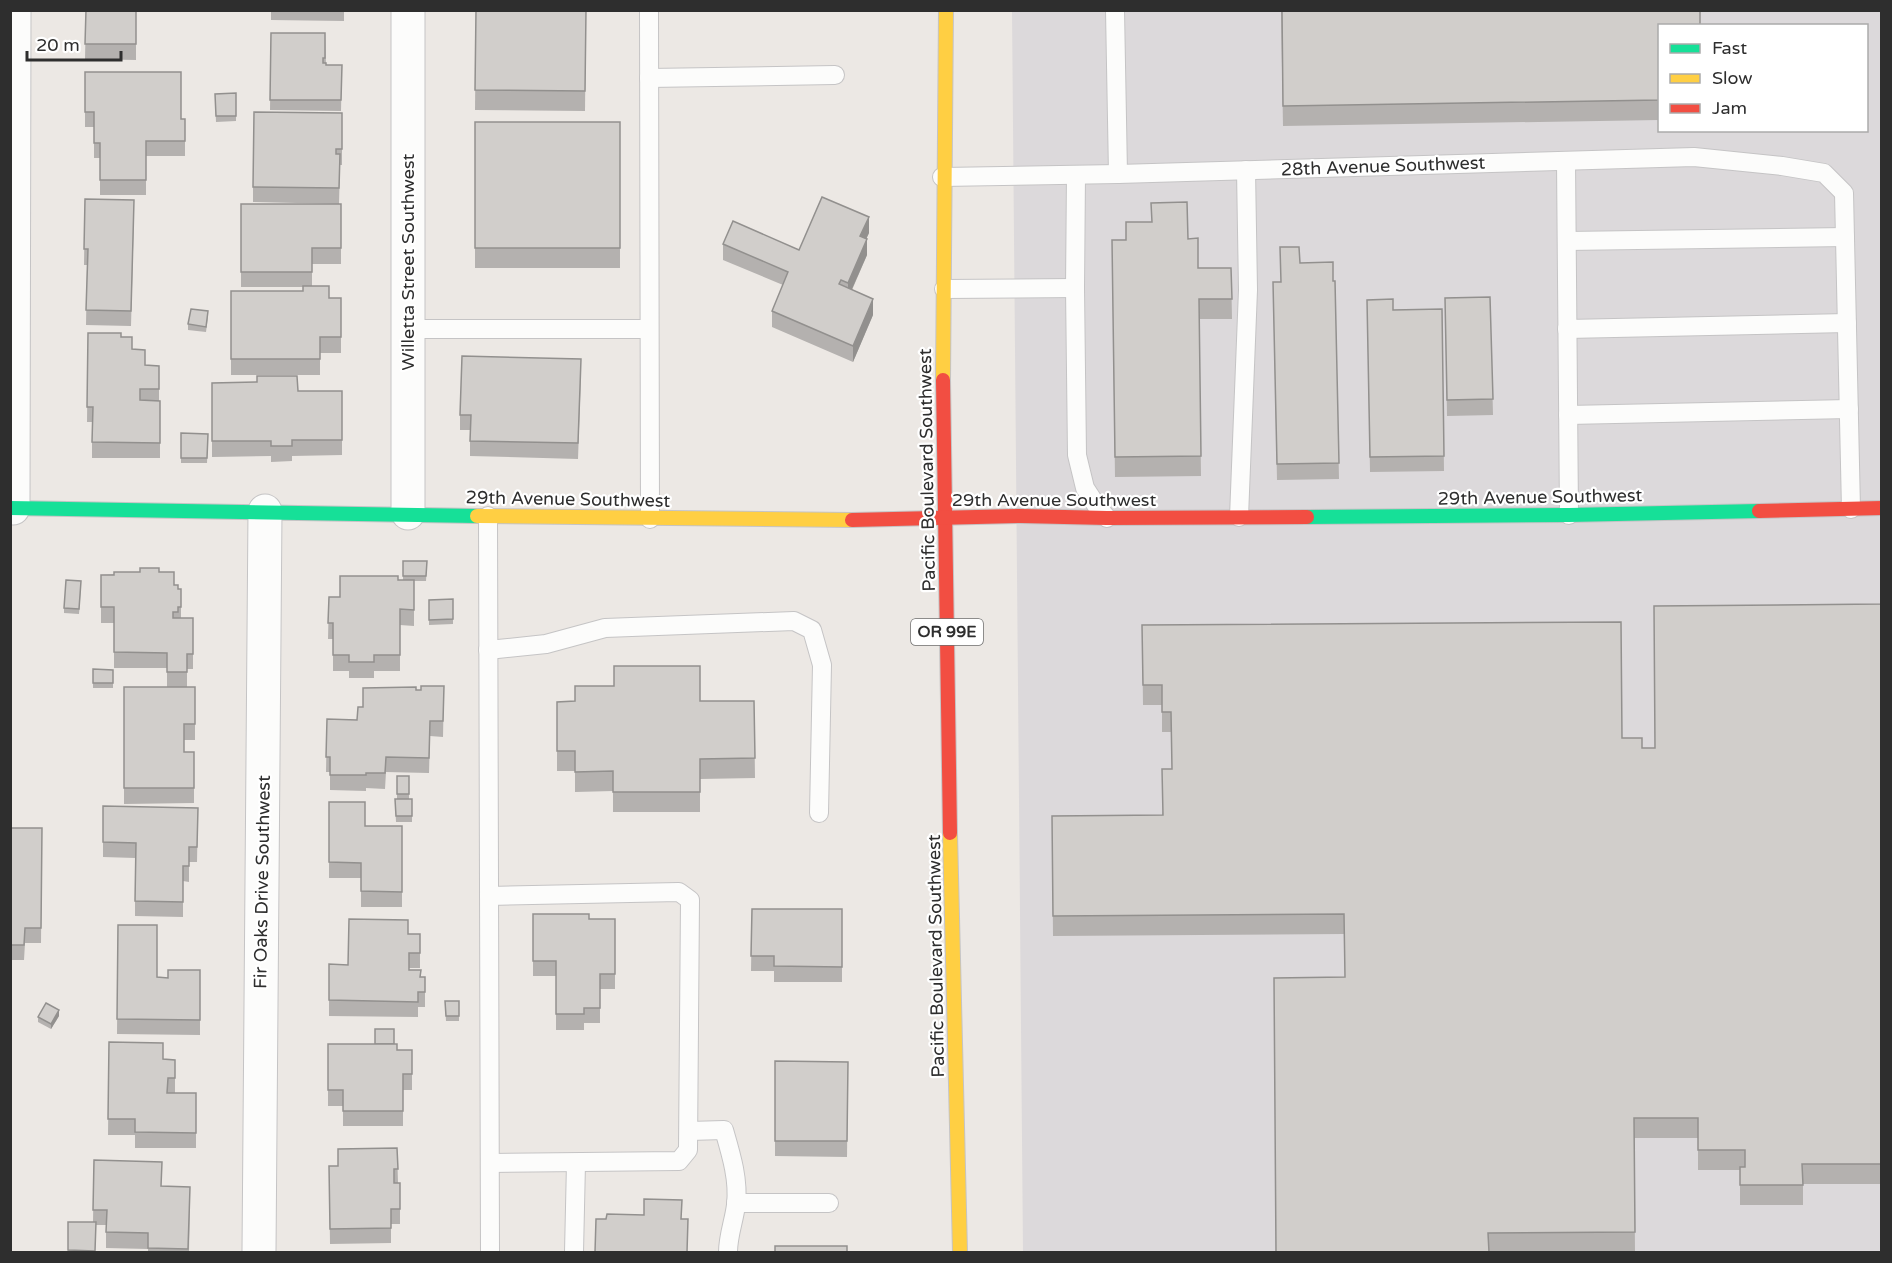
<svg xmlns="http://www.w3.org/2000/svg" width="1892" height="1263" font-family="'Varela Round',sans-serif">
<rect width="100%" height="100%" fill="#ece8e4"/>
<path fill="#dcd9db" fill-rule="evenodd" d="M 1012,11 L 1881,11 L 1881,1252 L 1023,1252 ZM 1660,26 L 1866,26 L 1866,130 L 1660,130 Z"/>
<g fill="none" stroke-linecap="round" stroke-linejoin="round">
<defs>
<g id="lane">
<path d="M 649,10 L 650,519"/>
<path d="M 1115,10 L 1118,174"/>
<path d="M 649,78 L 835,75"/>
<path d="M 1566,161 L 1569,515"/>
<path d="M 1076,175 L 1075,288 L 1077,455 L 1085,488 L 1096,505 L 1107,518"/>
<path d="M 942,177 L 1118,174 L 1694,157 L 1782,166 L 1824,173 L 1844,193 L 1851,509"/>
<path d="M 1567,241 L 1845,237"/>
<path d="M 944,289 L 1075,288"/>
<path d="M 408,329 L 648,329"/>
<path d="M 1567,329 L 1847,323"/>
<path d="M 1568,415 L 1849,409"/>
<path d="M 488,516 L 490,1252"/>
<path d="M 1239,517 L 1248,290 L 1246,170"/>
<path d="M 488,650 L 546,644 L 605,628 L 794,621 L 812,630 L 822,665 L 819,813"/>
<path d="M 489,896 L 679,892 L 690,900 L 688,1150 L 679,1161 L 490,1163"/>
<path d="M 689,1131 L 724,1130 C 731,1154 739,1180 736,1205 C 734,1221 728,1236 728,1252"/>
<path d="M 736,1203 L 829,1203"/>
<path d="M 574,1252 L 576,1163"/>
</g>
<g id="street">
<path d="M 408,10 L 408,513"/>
<path d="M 13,508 L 14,10"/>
<path d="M 259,1252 L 265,511"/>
</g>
<g id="fast">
<path d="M 10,508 L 477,516"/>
<path d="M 1307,517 L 1569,515 L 1759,511"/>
</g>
<g id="slow">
<path d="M 943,380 L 946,10"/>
<path d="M 477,516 L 852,520"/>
<path d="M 950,833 L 960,1252"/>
</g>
<g id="jam">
<path d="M 943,380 L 950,833"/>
<path d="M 1759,511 L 1882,508"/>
<path d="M 852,520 L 1021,516 L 1107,518 L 1307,517"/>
</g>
</defs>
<use href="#lane" stroke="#c5c4c5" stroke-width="20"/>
<use href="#street" stroke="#c5c4c5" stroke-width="35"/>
<use href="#fast" stroke="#c5c4c5" stroke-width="16"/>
<use href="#slow" stroke="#c5c4c5" stroke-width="16"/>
<use href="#jam" stroke="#c5c4c5" stroke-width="16"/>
<use href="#lane" stroke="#fcfcfb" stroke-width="18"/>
<use href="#street" stroke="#fcfcfb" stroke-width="33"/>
<use href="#fast" stroke="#16e098" stroke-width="14"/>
<use href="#slow" stroke="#ffcf43" stroke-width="14"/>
<use href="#jam" stroke="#f24e42" stroke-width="14"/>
</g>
<g fill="#b4b1af">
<path d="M 86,10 L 136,10 L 136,60 L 85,59 Z"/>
<path d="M 271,10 L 344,10 L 344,21 L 271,20 Z"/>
<path d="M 476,10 L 586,10 L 585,111 L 475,110 Z"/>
<path d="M 1281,10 L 1659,26 L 1659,120 L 1283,126 Z"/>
<path d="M 271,33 L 325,33 L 326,65 L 342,65 L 341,111 L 270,110 Z"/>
<path d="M 85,72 L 181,119 L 185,119 L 185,156 L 146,156 L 146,195 L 100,195 L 100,158 L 94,158 L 94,127 L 85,127 Z"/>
<path d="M 236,93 L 236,121 L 216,122 L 215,94 Z"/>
<path d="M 342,113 L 342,165 L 340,165 L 339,204 L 253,202 L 253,187 Z"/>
<rect x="475" y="122" width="145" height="146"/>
<path d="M 85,199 L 134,215 L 131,326 L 86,325 L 87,265 L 84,265 Z"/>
<path d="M 241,204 L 341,204 L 341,264 L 312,264 L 312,286 L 329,298 L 341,298 L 341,353 L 320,353 L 320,375 L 231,375 L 231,291 L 303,291 L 303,287 L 241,287 Z"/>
<path d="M 869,233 L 866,239 L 867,255 L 852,290 L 873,315 L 853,362 L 772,327 L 772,311 L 783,285 L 723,260 L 723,244 L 799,250 Z"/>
<path d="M 1188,239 L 1198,268 L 1231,268 L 1232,319 L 1199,319 L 1201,476 L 1115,477 L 1112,240 Z"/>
<path d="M 1300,263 L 1333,281 L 1335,281 L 1339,479 L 1277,480 L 1273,282 L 1280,282 Z"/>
<path d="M 1490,297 L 1493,415 L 1447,416 L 1445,298 Z"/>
<path d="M 1367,300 L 1393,310 L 1442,309 L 1444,471 L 1370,472 Z"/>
<path d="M 208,317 L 206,332 L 188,330 L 188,324 Z"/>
<path d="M 88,333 L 121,337 L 145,365 L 159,366 L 159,401 L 160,401 L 160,458 L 92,458 L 92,422 L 87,422 Z"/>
<path d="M 581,374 L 578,459 L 470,456 L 470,430 L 460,430 L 460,415 Z"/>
<path d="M 212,383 L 298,391 L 342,391 L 342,455 L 292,456 L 292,461 L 271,462 L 271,456 L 212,457 Z"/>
<path d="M 181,433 L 208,434 L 207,463 L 181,463 Z"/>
<path d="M 1881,544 L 1881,1184 L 1803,1184 L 1803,1205 L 1740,1205 L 1740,1170 L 1698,1170 L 1698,1138 L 1634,1138 L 1635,1252 L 1276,1252 L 1345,977 L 1344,934 L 1053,936 L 1052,816 L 1162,815 L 1172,769 L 1171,732 L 1162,732 L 1162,705 L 1143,705 L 1142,625 L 1622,738 L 1642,748 L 1655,748 L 1881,604 Z"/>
<path d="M 403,561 L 427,561 L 426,581 L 414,581 L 414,626 L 400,625 L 400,671 L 374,671 L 374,678 L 349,678 L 349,671 L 333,671 L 333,639 L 328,639 L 329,597 L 340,597 L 398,580 L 403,580 Z"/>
<path d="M 159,572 L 178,589 L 181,589 L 181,618 L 193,618 L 193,669 L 187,669 L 187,687 L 195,687 L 195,740 L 184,740 L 184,752 L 194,752 L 194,803 L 124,804 L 124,687 L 167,687 L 167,668 L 114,668 L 114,623 L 101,623 L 101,575 Z"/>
<path d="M 81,587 L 79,614 L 64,613 L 64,608 Z"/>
<path d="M 453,599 L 453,624 L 429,625 L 429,600 Z"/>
<path d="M 93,669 L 113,670 L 113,688 L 93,688 Z"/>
<path d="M 444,686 L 443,737 L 430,736 L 429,773 L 386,772 L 385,789 L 366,788 L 366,791 L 330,790 L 330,772 L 326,772 L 327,719 L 357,720 L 363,707 L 416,690 L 421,690 Z"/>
<path d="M 754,701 L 755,778 L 700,779 L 700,812 L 613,812 L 613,791 L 575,792 L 575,771 L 557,771 L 557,702 Z"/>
<path d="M 397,776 L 409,776 L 409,799 L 412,799 L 412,822 L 396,822 L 395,799 L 397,799 Z"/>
<path d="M 329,802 L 365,826 L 402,826 L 402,907 L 361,907 L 361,878 L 329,878 Z"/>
<path d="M 103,806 L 198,808 L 197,862 L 189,862 L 189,882 L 183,881 L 183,917 L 135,916 L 135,858 L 103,857 Z"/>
<path d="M 10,828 L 42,828 L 41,943 L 25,943 L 24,960 L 10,960 Z"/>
<path d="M 752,909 L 842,909 L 842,982 L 774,982 L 774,971 L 751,971 Z"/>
<path d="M 533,914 L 589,919 L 615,919 L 615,989 L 600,989 L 600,1023 L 584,1023 L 584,1030 L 556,1030 L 556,976 L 533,976 Z"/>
<path d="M 118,925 L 157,977 L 168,978 L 200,970 L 200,1035 L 117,1034 Z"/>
<path d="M 408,934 L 420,934 L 420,968 L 409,968 L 409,970 L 421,977 L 425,977 L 425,1007 L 418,1007 L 418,1017 L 329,1016 L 329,964 L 348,965 Z"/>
<path d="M 445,1001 L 459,1001 L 459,1021 L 446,1021 Z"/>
<path d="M 59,1016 L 51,1029 L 38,1022 L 38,1017 Z"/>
<path d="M 109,1042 L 163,1059 L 175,1060 L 175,1093 L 196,1093 L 196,1148 L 135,1148 L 135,1135 L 108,1135 Z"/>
<path d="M 328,1044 L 394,1044 L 397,1050 L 412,1050 L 412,1090 L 403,1090 L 403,1126 L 343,1126 L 343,1106 L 328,1106 Z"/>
<path d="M 775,1061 L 848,1062 L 847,1157 L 775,1156 Z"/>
<path d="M 397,1148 L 398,1183 L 400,1183 L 400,1224 L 391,1224 L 391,1243 L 330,1244 L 329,1166 L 338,1166 Z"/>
<path d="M 94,1160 L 162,1186 L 190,1202 L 189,1252 L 148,1252 L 148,1249 L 106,1248 L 106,1225 L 96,1225 L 95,1252 L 68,1252 L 68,1222 L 93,1222 Z"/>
</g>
<g fill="#92908e">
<path d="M 869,217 L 869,233 L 860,252 L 860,236 Z"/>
<path d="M 867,239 L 867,255 L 848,298 L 848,283 Z"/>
<path d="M 873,299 L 873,315 L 853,362 L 853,346 Z"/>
<path d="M 12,973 L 12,989 L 10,992 L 10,976 Z"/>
<path d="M 59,1010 L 59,1016 L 51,1029 L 51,1024 Z"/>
</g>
<g fill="#d1cecb" stroke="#92908e" stroke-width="1.5">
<path d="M 86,10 L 136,10 L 136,44 L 85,44 Z"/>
<path d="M 476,10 L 586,10 L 585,91 L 475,90 Z"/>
<path d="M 1282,10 L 1700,10 L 1700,26 L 1659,26 L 1659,100 L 1283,106 Z"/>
<path d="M 271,33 L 325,33 L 325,58 L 323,58 L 323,63 L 326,63 L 326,65 L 342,65 L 341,100 L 270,100 Z"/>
<path d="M 85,72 L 181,72 L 181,119 L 185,119 L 185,141 L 146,141 L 146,180 L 100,180 L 100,143 L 94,143 L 94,112 L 85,112 Z"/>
<path d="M 236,93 L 236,116 L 216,116 L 215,94 Z"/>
<path d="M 254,112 L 342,113 L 342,149 L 336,149 L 336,154 L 340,154 L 339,188 L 253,187 Z"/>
<rect x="475" y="122" width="145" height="126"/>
<path d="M 822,197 L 869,217 L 860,236 L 867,239 L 848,283 L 841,280 L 839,284 L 873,299 L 853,346 L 772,311 L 788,272 L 723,244 L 733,221 L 799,250 Z"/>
<path d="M 85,199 L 134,200 L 131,311 L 86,310 L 88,249 L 84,249 Z"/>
<path d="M 1187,202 L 1188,239 L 1198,238 L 1198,268 L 1231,268 L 1232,299 L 1199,299 L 1201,456 L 1115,457 L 1112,240 L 1126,240 L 1126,222 L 1152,222 L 1151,203 Z"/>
<path d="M 241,204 L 341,204 L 341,248 L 312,248 L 312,272 L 241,272 Z"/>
<path d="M 1280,247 L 1299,247 L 1300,263 L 1333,262 L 1333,281 L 1335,281 L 1339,463 L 1277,464 L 1273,282 L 1281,282 Z"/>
<path d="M 303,286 L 329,286 L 329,298 L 341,298 L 341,337 L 320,337 L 320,359 L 231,359 L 231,291 L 303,291 Z"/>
<path d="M 1490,297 L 1493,399 L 1447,400 L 1445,298 Z"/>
<path d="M 1393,299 L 1393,310 L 1442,309 L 1444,456 L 1370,457 L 1367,300 Z"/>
<path d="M 191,309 L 208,311 L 206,327 L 188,324 Z"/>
<path d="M 88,333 L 121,333 L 121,337 L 132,337 L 132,349 L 145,350 L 145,365 L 159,366 L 159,389 L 140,389 L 140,400 L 160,401 L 160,443 L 92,442 L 93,407 L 87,407 Z"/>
<path d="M 462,356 L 581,359 L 578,443 L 470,441 L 471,415 L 460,415 Z"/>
<path d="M 257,376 L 297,376 L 298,391 L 342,391 L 342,440 L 292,440 L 292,446 L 271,446 L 271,441 L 212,441 L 212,383 L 257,382 Z"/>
<path d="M 181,433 L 208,434 L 207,458 L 181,458 Z"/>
<path d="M 1881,544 L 1881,1164 L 1802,1164 L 1803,1185 L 1740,1185 L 1740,1167 L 1745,1167 L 1745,1150 L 1698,1150 L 1698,1118 L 1634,1118 L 1635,1232 L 1488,1233 L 1489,1252 L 1276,1252 L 1274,978 L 1345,977 L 1344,914 L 1053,916 L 1052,816 L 1163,815 L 1162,769 L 1172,769 L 1171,712 L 1162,712 L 1162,685 L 1143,685 L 1142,625 L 1621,622 L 1622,738 L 1642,738 L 1642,748 L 1655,748 L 1654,606 L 1881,604 Z"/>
<path d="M 403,561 L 427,561 L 426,576 L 403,576 Z"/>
<path d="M 140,568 L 159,568 L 159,572 L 174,572 L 174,585 L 178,585 L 178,589 L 181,589 L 181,607 L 178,607 L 178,612 L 173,612 L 173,618 L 193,618 L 193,654 L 187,654 L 187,672 L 167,672 L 167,653 L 114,652 L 114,607 L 101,607 L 101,575 L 114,575 L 114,572 L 140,572 Z"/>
<path d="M 340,576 L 398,576 L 398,580 L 414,580 L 414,610 L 400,609 L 400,655 L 374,655 L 374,662 L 349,662 L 349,655 L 333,655 L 333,623 L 328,623 L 329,597 L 340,597 Z"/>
<path d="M 66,580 L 81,581 L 79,609 L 64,608 Z"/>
<path d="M 453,599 L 453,619 L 429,620 L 429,600 Z"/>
<path d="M 614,666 L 700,666 L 700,701 L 754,701 L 755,758 L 700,759 L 700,792 L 613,792 L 613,771 L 575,772 L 575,751 L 557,751 L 557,702 L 575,701 L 575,686 L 614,686 Z"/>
<path d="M 93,669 L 113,670 L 113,683 L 93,683 Z"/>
<path d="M 421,686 L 444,686 L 443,721 L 430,721 L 429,758 L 386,757 L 385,773 L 366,773 L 366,775 L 330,775 L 330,757 L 326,757 L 327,719 L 357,720 L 358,707 L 363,707 L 363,688 L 416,687 L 416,690 L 421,690 Z"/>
<path d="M 124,687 L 195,687 L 195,724 L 184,724 L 184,752 L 194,752 L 194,788 L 124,788 Z"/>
<rect x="397" y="776" width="12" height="18"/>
<path d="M 395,799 L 412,799 L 412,816 L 396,816 Z"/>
<path d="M 329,802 L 365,802 L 365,826 L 402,826 L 402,892 L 361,891 L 361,863 L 329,862 Z"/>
<path d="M 103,806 L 198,808 L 197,847 L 189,847 L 189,866 L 183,866 L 183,902 L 135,901 L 136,843 L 103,842 Z"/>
<path d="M 10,828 L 42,828 L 41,928 L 25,928 L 24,945 L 10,945 Z"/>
<path d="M 752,909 L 842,909 L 842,967 L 774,966 L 774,956 L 751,956 Z"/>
<path d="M 533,914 L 589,914 L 589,919 L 615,919 L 615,974 L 600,974 L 600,1008 L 584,1008 L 584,1014 L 556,1014 L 556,961 L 533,961 Z"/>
<path d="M 349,919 L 408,920 L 408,934 L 420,934 L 420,953 L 409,953 L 409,970 L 421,970 L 420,977 L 425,977 L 425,992 L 418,992 L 418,1002 L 329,1000 L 329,964 L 348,965 Z"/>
<path d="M 118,925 L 157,925 L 157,977 L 168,978 L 168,970 L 200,970 L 200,1020 L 117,1019 Z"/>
<path d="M 445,1001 L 459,1001 L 459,1016 L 446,1016 Z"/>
<path d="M 46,1003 L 59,1010 L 51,1024 L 38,1017 Z"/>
<rect x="375" y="1029" width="19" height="15"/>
<path d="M 109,1042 L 163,1043 L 163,1059 L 175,1060 L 175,1078 L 168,1078 L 167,1093 L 196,1093 L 196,1133 L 135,1132 L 135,1119 L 108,1119 Z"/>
<path d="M 328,1044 L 397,1044 L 397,1050 L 412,1050 L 412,1074 L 403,1074 L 403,1111 L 343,1111 L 343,1090 L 328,1090 Z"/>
<path d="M 775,1061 L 848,1062 L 847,1141 L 775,1141 Z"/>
<path d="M 397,1148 L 398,1169 L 394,1169 L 394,1183 L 400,1183 L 400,1209 L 391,1209 L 391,1228 L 330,1229 L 329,1166 L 338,1166 L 338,1149 Z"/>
<path d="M 94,1160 L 162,1162 L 161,1186 L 190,1187 L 188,1249 L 148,1248 L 148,1233 L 106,1232 L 107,1210 L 93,1210 Z"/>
<path d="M 644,1199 L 682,1200 L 681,1219 L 688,1219 L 687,1252 L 595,1252 L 596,1219 L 606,1219 L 607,1214 L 644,1215 Z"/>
<path d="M 68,1222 L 96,1222 L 95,1251 L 68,1250 Z"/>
<rect x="775" y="1246" width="72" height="6"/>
</g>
<g text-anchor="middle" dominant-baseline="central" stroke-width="4.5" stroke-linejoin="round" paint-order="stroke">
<rect fill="#fff" stroke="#6d6d6d" stroke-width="1.5" x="911" y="619" width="72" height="26" rx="4.5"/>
<g font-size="16" font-weight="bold" fill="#2e2e2e">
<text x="947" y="632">OR 99E</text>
</g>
<g font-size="18" fill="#2e2e2e" stroke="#fff">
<text transform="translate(1383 166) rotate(-2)">28th Avenue Southwest</text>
<text transform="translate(408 262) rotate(-90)">Willetta Street Southwest</text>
<text transform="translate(927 470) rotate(-91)">Pacific Boulevard Southwest</text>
<text transform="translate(1540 497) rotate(-1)">29th Avenue Southwest</text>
<text transform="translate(568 499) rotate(1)">29th Avenue Southwest</text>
<text x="1054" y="500">29th Avenue Southwest</text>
<text transform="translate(262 882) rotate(-89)">Fir Oaks Drive Southwest</text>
<text transform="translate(936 956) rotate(-91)">Pacific Boulevard Southwest</text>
</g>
</g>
<rect width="1892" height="1263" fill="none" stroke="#2e2e2e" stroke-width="24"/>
<rect x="1658" y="24" width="210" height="108" fill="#ffffff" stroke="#ababab" stroke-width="1.5"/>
<rect x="1670" y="44" width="30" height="9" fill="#16e098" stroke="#ababab" stroke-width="1.5"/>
<text x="1712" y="54" font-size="18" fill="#2e2e2e">Fast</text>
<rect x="1670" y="74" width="30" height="9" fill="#ffcf43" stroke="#ababab" stroke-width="1.5"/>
<text x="1712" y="84" font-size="18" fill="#2e2e2e">Slow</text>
<rect x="1670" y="104" width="30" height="9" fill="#f24e42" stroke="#ababab" stroke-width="1.5"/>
<text x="1712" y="114" font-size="18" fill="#2e2e2e">Jam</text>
<path d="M27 51v9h94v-9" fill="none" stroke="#2e2e2e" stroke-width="3"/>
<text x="36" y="51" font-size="18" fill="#2e2e2e" stroke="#ffffff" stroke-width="4.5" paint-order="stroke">20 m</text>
</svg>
